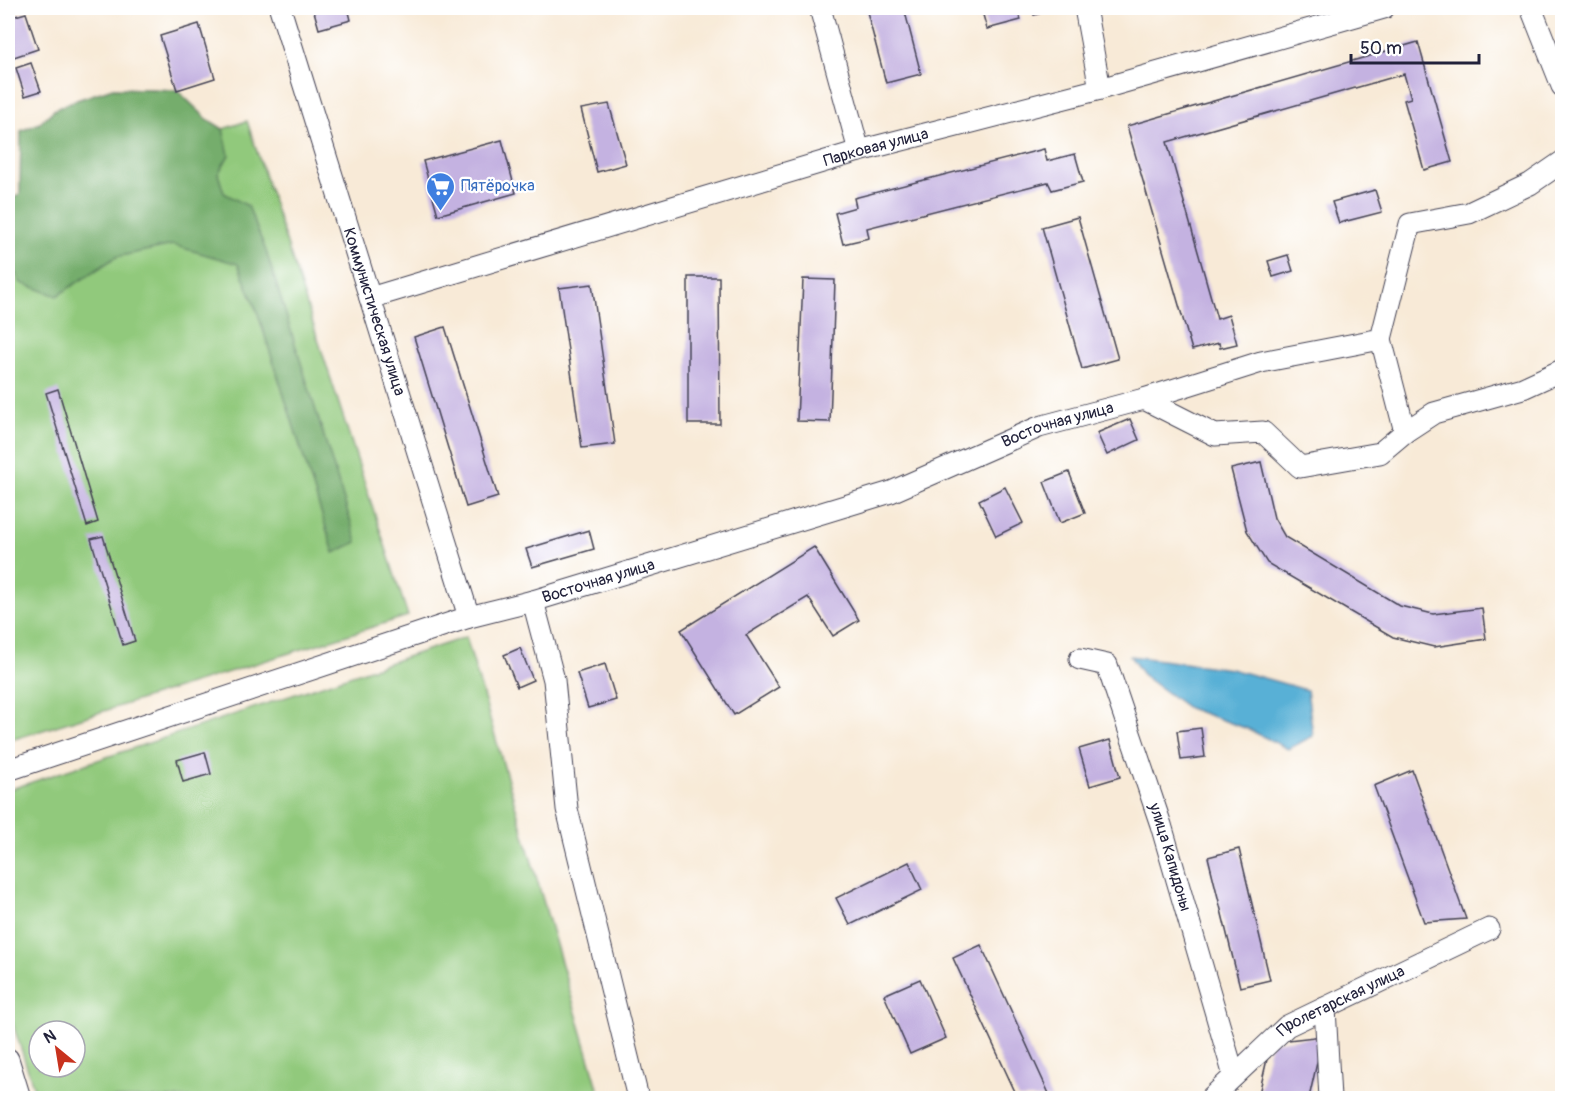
<svg xmlns="http://www.w3.org/2000/svg" width="1570" height="1106" font-family="Pangolin,sans-serif">
<rect width="100%" height="100%" fill="#fff"/>
<filter id="ink" filterUnits="userSpaceOnUse"><feTurbulence type="fractalNoise" baseFrequency=".0167" numOctaves="2"/><feDisplacementMap in="SourceGraphic" scale="12" xChannelSelector="R" yChannelSelector="G"/><feConvolveMatrix kernelMatrix="1 2 1 2 8 2 1 2 1" color-interpolation-filters="sRGB"/></filter>
<filter id="wash" filterUnits="userSpaceOnUse"><feTurbulence type="fractalNoise" baseFrequency=".008" numOctaves="4" result="noise"/><feDisplacementMap in="SourceGraphic" scale="24" xChannelSelector="R" yChannelSelector="G"/><feGaussianBlur stdDeviation="1.35" result="paint"/><feColorMatrix in="noise" values="0 0 0 0 0 0 0 0 0 0 0 0 0 0 0 0 0 1.4 0 .05"/><feComposite in="paint" operator="in"/></filter>
<g filter="url(#wash)">
<rect width="100%" height="100%" fill="#f8ead7"/>
<g fill="#91c97c" stroke="#5a765c" stroke-width="1.5" fill-rule="evenodd">
<path d="M 113,88 L 177,90 L 207,119 L 223,129 L 247,121 L 408,616 L 8,741 L 8,202 L 20,194 L 21,131 L 40,123 L 54,110 L 71,102 Z"/>
<path d="M 466,637 L 601,1098 L 37,1098 L 8,1009 L 8,790 ZM 39,1031 L 75,1031 L 75,1067 L 39,1067 Z"/>
</g>
<path fill="#74ad6c" stroke="#4b6854" stroke-width="1.5" d="M 113,88 L 177,90 L 207,119 L 223,129 L 229,155 L 218,174 L 224,193 L 248,206 L 266,251 L 357,542 L 334,553 L 258,314 L 238,264 L 173,245 L 116,257 L 57,296 L 21,283 L 8,262 L 8,202 L 20,194 L 21,131 L 40,123 L 54,110 L 71,102 Z"/>
<path fill="#59b0d6" stroke="#3e6988" stroke-width="1.5" d="M 1130,656 L 1231,669 L 1307,690 L 1313,736 L 1288,749 L 1248,729 L 1188,708 L 1144,676 Z"/>
<g id="blocks">
<g fill="#c4b2e1">
<path d="M 313,8 L 348,8 L 351,20 L 319,29 Z"/>
<path d="M 866,8 L 904,8 L 921,74 L 886,83 Z"/>
<path d="M 981,8 L 1018,8 L 1021,20 L 987,29 Z"/>
<path d="M 1033,8 L 1060,8 L 1034,15 Z"/>
<path d="M 26,13 L 38,49 L 8,59 L 8,18 Z"/>
<path d="M 199,24 L 215,78 L 177,90 L 160,36 Z"/>
<path d="M 1418,42 L 1452,162 L 1424,170 L 1404,100 L 1411,98 L 1404,74 L 1167,142 L 1217,319 L 1229,315 L 1237,344 L 1220,348 L 1219,343 L 1192,350 L 1127,126 Z"/>
<path d="M 31,63 L 41,91 L 25,96 L 16,68 Z"/>
<path d="M 609,104 L 626,164 L 597,172 L 581,109 Z"/>
<path d="M 502,140 L 516,193 L 438,215 L 423,161 Z"/>
<path d="M 1044,149 L 1047,161 L 1075,154 L 1083,182 L 1052,190 L 1048,182 L 867,228 L 869,238 L 843,244 L 835,213 L 856,207 L 854,198 Z"/>
<path d="M 1375,190 L 1382,212 L 1339,223 L 1332,202 Z"/>
<path d="M 1078,217 L 1118,359 L 1082,369 L 1042,227 Z"/>
<path d="M 1288,255 L 1293,271 L 1273,277 L 1268,261 Z"/>
<path d="M 688,277 L 719,277 L 720,424 L 688,424 Z"/>
<path d="M 803,279 L 835,280 L 830,422 L 797,421 Z"/>
<path d="M 592,284 L 615,444 L 582,448 L 559,288 Z"/>
<path d="M 445,327 L 498,497 L 466,507 L 414,337 Z"/>
<path d="M 58,389 L 98,522 L 87,526 L 46,393 Z"/>
<path d="M 1130,419 L 1139,440 L 1107,455 L 1097,433 Z"/>
<path d="M 1261,462 L 1274,518 L 1285,537 L 1400,606 L 1433,614 L 1482,608 L 1486,639 L 1434,647 L 1393,637 L 1267,563 L 1247,531 L 1231,469 Z"/>
<path d="M 1069,472 L 1085,513 L 1060,523 L 1044,482 Z"/>
<path d="M 1005,487 L 1023,523 L 996,536 L 979,500 Z"/>
<path d="M 589,530 L 594,549 L 532,567 L 526,549 Z"/>
<path d="M 103,536 L 135,641 L 123,645 L 91,539 Z"/>
<path d="M 814,547 L 859,620 L 833,636 L 808,597 L 746,635 L 779,687 L 734,715 L 681,630 Z"/>
<path d="M 520,648 L 533,680 L 517,687 L 504,655 Z"/>
<path d="M 605,664 L 616,700 L 588,708 L 577,673 Z"/>
<path d="M 1201,728 L 1205,757 L 1181,760 L 1177,731 Z"/>
<path d="M 1110,740 L 1120,777 L 1090,786 L 1079,749 Z"/>
<path d="M 205,752 L 211,774 L 183,782 L 177,760 Z"/>
<path d="M 1412,770 L 1466,919 L 1424,922 L 1374,786 Z"/>
<path d="M 1239,849 L 1270,980 L 1240,987 L 1208,857 Z"/>
<path d="M 909,862 L 922,890 L 850,925 L 836,898 Z"/>
<path d="M 981,945 L 1051,1098 L 1018,1098 L 953,958 Z"/>
<path d="M 920,979 L 946,1038 L 910,1054 L 884,995 Z"/>
<path d="M 1323,1036 L 1309,1098 L 1258,1098 L 1271,1042 Z"/>
</g>
</g>
</g>
<g filter="url(#ink)">
<use href="#blocks" fill-opacity="0" stroke="#424052" stroke-width="1.5"/>
<g fill="none" stroke-linecap="round" stroke-linejoin="round">
<defs>
<g id="minor">
<path id="s1" d="M 280,8 L 469,617"/>
<path d="M 820,8 L 859,151"/>
<path d="M 1085,8 L 1100,89"/>
<path d="M 1531,8 L 1562,86"/>
<path id="s2" d="M 370,298 L 859,151 L 1100,89 L 1384,8"/>
<path d="M 1381,339 L 1405,432 L 1434,413 L 1523,388 L 1562,370"/>
<path d="M 1144,399 L 1215,435 L 1263,432 L 1300,467 L 1380,453 L 1405,432"/>
<path d="M 533,601 L 554,680 L 567,809 L 638,1098"/>
<path id="s3" d="M 1080,659 L 1107,665 L 1161,825 L 1234,1076"/>
<path id="s4" d="M 8,770 L 469,617 L 533,601 L 891,492 L 1039,427 L 1144,399 L 1261,362 L 1381,339 L 1410,224 L 1469,213 L 1530,184 L 1562,162"/>
<path d="M 1325,1008 L 1330,1098"/>
<path d="M 8,1059 L 20,1098"/>
<path id="s5" d="M 1211,1098 L 1287,1026 L 1489,929"/>
</g>
</defs>
<use href="#minor" stroke="#424052" stroke-width="23"/>
<use href="#minor" stroke="#fff" stroke-width="21"/>
</g>
</g>
<defs>
<symbol id="supermarket-pin" viewBox="-11 -11 22 30"><path d="M0 17L-7.5 6A9.5 9.5 0 1 1 7.5 6Z" fill="#3f7fe0" stroke="#fff"/><path d="M-6-5.5h2.5l.6 2H6L4.5 2H-2.5L-4.4-4H-6ZM-1.5 3.2a1.3 1.3 0 1 0 .1 0ZM3 3.2a1.3 1.3 0 1 0 .1 0Z" fill="#fff"/></symbol>
</defs>
<g fill-rule="evenodd">
<use href="#supermarket-pin" x="424" y="170" width="33" height="45"/>
</g>
<g text-anchor="middle" dominant-baseline="central" stroke-width="4.5" stroke-linejoin="round" paint-order="stroke">
<g font-size="16" fill="#22223b" stroke="#fff">
<text stroke="none"><textPath href="#s2" startOffset="528">Парковая улица</textPath></text>
<text stroke="none"><textPath href="#s1" startOffset="318">Коммунистическая улица</textPath></text>
<text stroke="none"><textPath href="#s4" startOffset="1106">Восточная улица</textPath></text>
<text stroke="none"><textPath href="#s4" startOffset="620">Восточная улица</textPath></text>
<text stroke="none"><textPath href="#s3" startOffset="230">улица Капидоны</textPath></text>
<text stroke="none"><textPath href="#s5" startOffset="164">Пролетарская улица</textPath></text>
</g>
<g font-size="16" fill="#366cbe" stroke="#fff" text-anchor="start">
<text x="461" y="186">Пятёрочка</text>
</g>
</g>
<rect width="1570" height="1106" fill="none" stroke="#fff" stroke-width="30"/>
<g transform="translate(57 1049) rotate(330)"><circle r="28" fill="#ffffff" stroke="#a7a7b1" stroke-width="1.5"/>
<path d="M0-4.5L10 22L0 15L-10 22Z" fill="#c8321e"/>
<text y="-9" font-size="16" font-weight="bold" text-anchor="middle" fill="#22223b">N</text>
</g>
<path d="M1351 54v9h128v-9" fill="none" stroke="#22223b" stroke-width="3"/>
<text x="1360" y="54" font-size="18" fill="#22223b" stroke="#ffffff" stroke-width="4.5" paint-order="stroke">50 m</text>
</svg>
